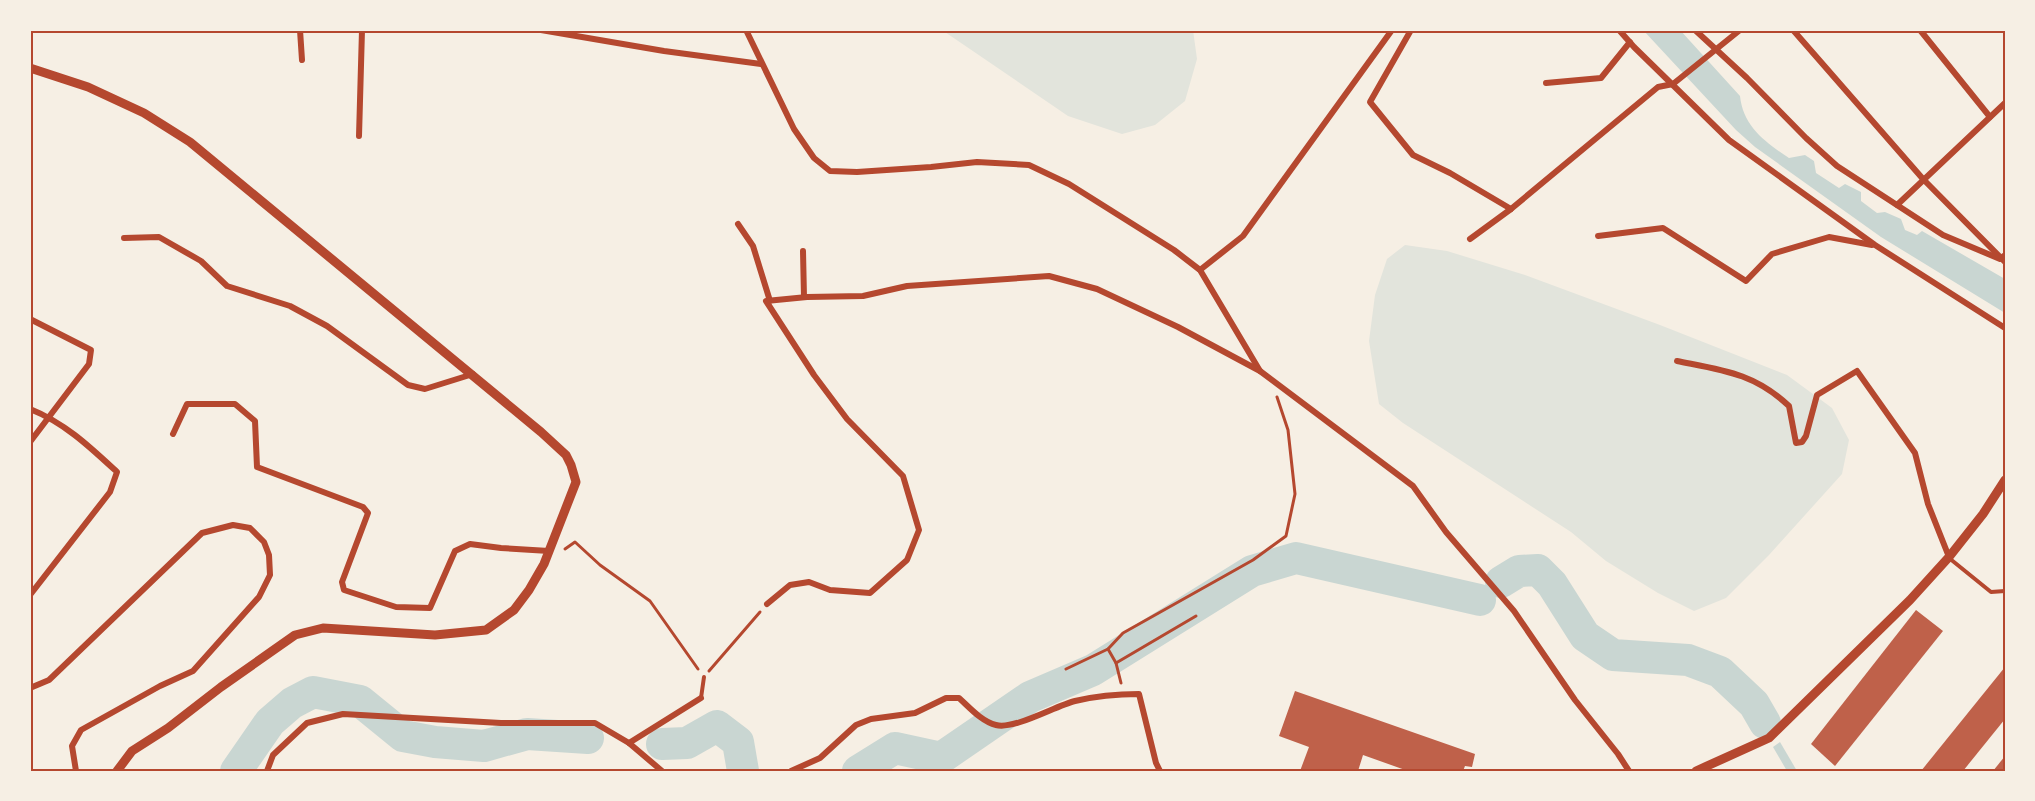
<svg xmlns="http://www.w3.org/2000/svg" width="2035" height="801" font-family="Raleway,sans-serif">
<rect width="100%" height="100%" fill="#f6efe4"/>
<g fill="#e2e4dc">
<path d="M 942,30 L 1193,30 L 1197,59 L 1185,101 L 1155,125 L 1122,134 L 1068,116 Z"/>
<path d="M 1405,245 L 1447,251 L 1525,275 L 1660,325 L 1787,375 L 1832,408 L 1849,440 L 1842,474 L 1769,555 L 1726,598 L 1694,611 L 1658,593 L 1606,561 L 1571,532 L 1403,423 L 1379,404 L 1369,341 L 1375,295 L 1387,259 Z"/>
</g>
<g fill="#c9d6d2">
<path d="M 1643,30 L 1680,30 L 1740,96 C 1743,126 1765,142 1789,158 L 1805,155 L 1814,161 L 1816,173 L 1839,188 L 1845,184 L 1861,192 L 1861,201 L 1877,213 L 1885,212 L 1901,219 L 1905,230 L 1917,235 L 1922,231 L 2005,279 L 2005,313 L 1881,237 L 1755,147 L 1736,130 Z"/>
<path d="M 1780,742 L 1797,771 L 1787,771 L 1773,747 Z"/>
</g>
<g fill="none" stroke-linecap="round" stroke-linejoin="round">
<path stroke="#c9d6d2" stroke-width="5" d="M 939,771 L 941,758"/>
<g stroke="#c9d6d2" stroke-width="32">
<path d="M 1501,582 L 1519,571 L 1538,570 L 1552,584 L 1585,636 L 1613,655 L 1688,660 L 1720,672 L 1754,704 L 1765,723"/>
<path d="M 662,744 L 687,743 L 717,726 L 738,742 L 743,771"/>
<path d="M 236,771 L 270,722 L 292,703 L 313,692 L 360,701 L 403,736 L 435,742 L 484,746 L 527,734 L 588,738"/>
<path d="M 858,771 L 895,748 L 941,758 L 1030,697 L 1093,670 L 1252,571 L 1296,558 L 1480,600"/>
</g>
</g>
<g fill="#bf614a">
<path d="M 1916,610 L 1943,631 L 1835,766 L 1811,744 Z"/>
<path d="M 2005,667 L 2005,719 L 1963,771 L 1921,771 Z"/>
<path d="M 1295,691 L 1475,754 L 1472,767 L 1465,766 L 1463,771 L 1408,771 L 1363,755 L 1358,771 L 1300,771 L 1309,747 L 1279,736 Z"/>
<path d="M 2005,756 L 2005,771 L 1993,771 Z"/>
</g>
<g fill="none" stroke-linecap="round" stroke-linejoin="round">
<g stroke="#b5482f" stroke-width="3">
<path d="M 565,549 L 575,542 L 600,565 L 650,601 L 698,669"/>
<path d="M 1108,649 L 1116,663"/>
<path d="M 1066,669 L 1108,649 L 1123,633 L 1253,560 L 1286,536 L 1295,494 L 1288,430 L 1277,397"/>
<path d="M 709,671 L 760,612"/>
<path d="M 1121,683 L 1116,663 L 1196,616"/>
</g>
<g stroke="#b5482f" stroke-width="4">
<path d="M 1949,558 L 1991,592 L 2005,591"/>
<path d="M 701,698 L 704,677"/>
</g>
<g stroke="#b5482f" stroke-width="6">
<path d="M 300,30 L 302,60"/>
<path d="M 541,30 L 664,51 L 761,64"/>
<path d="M 746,30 L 794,129 L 814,158 L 830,171 L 857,172 L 931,167 L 977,162 L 1029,165 L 1069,184 L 1174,250 L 1200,270 L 1260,371"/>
<path d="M 1411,30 L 1370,102 L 1413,155 L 1450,173 L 1511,209"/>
<path d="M 1619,30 L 1634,47 L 1729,140 L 1875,245 L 2005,328"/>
<path d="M 1695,30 L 1747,78 L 1806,138 L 1837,166 L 1943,235 L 2000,259 L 2005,255"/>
<path d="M 1793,30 L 1923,179 L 2005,262"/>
<path d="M 1920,30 L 1990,117"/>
<path d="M 1546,83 L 1601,78 L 1630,42"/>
<path d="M 359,136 L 362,30"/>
<path d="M 1897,205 L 2005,103"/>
<path d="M 738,224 L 753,246 L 770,301"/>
<path d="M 1598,236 L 1663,228 L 1746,281 L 1772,254 L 1829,237 L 1872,245"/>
<path d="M 124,238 L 159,237 L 201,261 L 227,286 L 290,306 L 327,326 L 408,385 L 425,389 L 473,374"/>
<path d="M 1470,239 L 1511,209 L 1658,87 L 1673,84 L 1740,30"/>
<path d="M 803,251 L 804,297"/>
<path d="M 1200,270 L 1243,236 L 1392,30"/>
<path d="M 30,319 L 91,350 L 89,364 L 30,442"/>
<path d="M 1677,361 C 1722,370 1754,373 1789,406 L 1796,443 L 1802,442 L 1806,436 L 1817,395 L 1857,371 L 1915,453 L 1928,504 L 1949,557"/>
<path d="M 30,409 C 65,423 90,447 117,472 L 110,492 L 30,595"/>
<path d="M 173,434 L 187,404 L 235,404 L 255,421 L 257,467 L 363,507 L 368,513 L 342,582 L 344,590 L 396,607 L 430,608 L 455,551 L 470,544 L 501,548 L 549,551"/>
<path d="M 767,604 L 790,585 L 809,582 L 830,590 L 870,593 L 907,560 L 919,530 L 903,476 L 847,419 L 814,375 L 766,301 L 807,297 L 863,296 L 907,286 L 1049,276 L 1097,289 L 1178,327 L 1260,371 L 1413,486 L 1446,532 L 1514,611 L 1575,700 L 1618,754 L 1629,771"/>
<path d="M 30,688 L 49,680 L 202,533 L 233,525 L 250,528 L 264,542 L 269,555 L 270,575 L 259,597 L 193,671 L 160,686 L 81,730 L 72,746 L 76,771"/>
<path d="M 629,743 L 701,698"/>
<path d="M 267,771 L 273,755 L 307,723 L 343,714 L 501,723 L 595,723 L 629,743 L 662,771"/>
<path d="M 791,771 L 820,758 L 856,725 L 871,719 L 915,713 L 946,698 L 959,698 C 969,707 982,722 996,725 C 1014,730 1055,706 1075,701 C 1096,696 1117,694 1139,694 L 1156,763 L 1160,771"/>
</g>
<g stroke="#b5482f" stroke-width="9">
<path d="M 30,68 L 88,87 L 144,113 L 190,142 L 541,432 L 566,455 L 571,465 L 576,482 L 544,564 L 529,590 L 514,610 L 486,630 L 435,635 L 323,628 L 295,635 L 221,687 L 168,728 L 132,751 L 117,771"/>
<path d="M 1696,771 L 1769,738 L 1910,600 L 1949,557 L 1983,514 L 2005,480"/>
</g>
</g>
<rect width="2035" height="801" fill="none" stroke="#f6efe4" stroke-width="63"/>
<rect x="32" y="32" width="1972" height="738" fill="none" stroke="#b5482f" stroke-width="2"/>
</svg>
